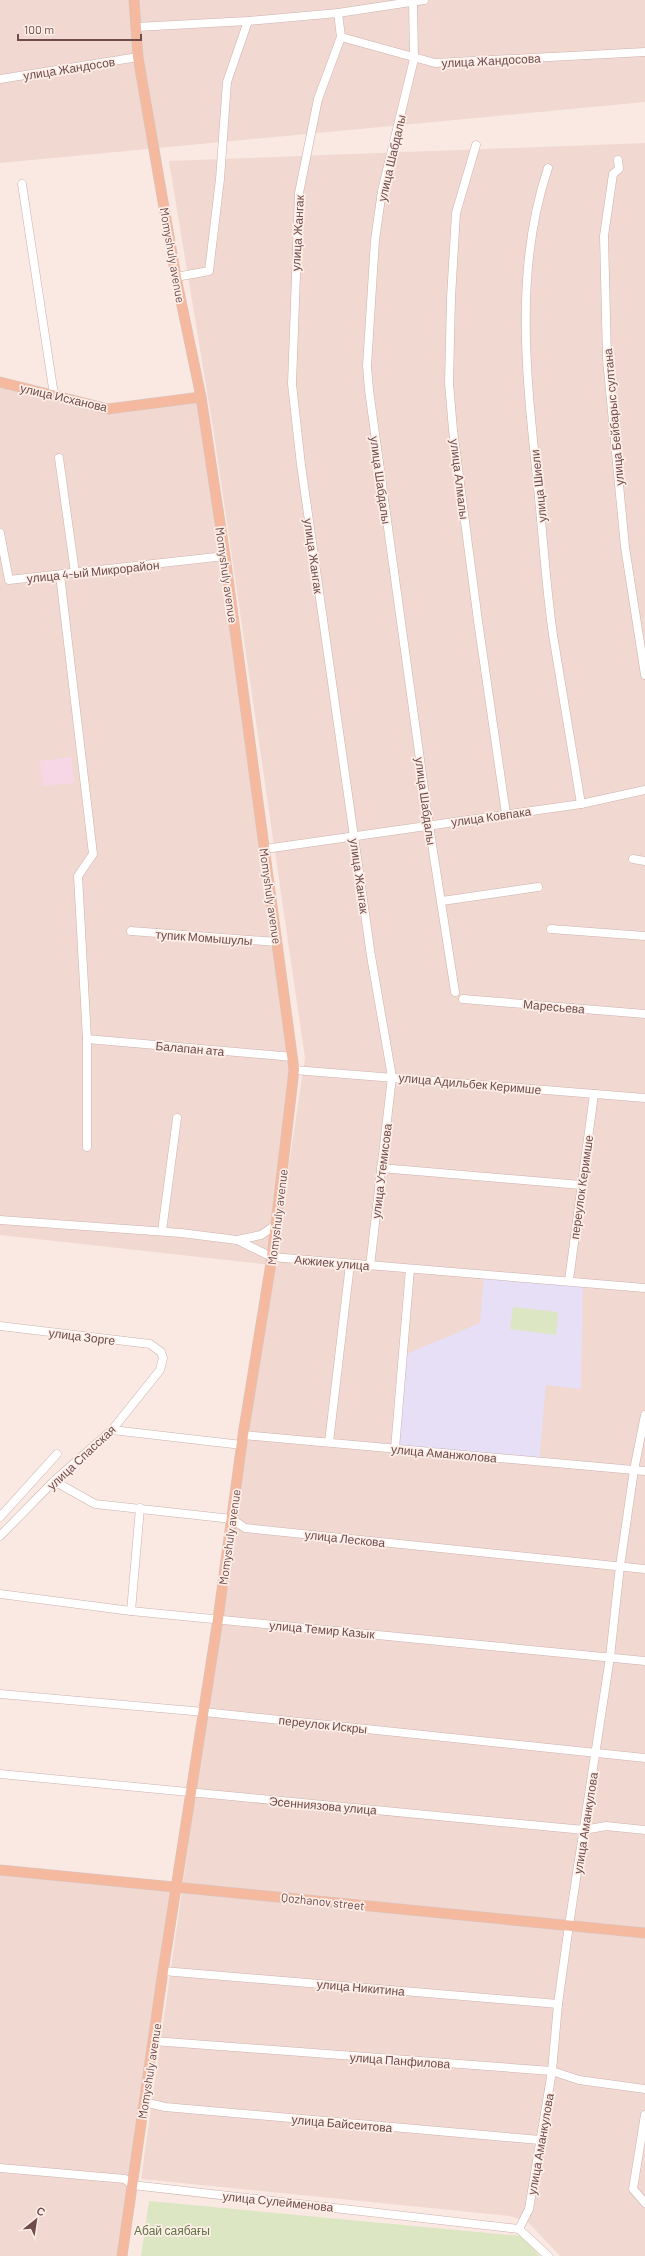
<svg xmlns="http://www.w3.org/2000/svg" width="645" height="2256" font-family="Barlow,sans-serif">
<rect width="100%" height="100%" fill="#fae9e2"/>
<g fill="#f1d9d1">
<path d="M 0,0 L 645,0 L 645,102 L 0,163 Z"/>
<path d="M 645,143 L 645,2256 L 560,2256 L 528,2222 L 510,2216 L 141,2179 L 224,1595 L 305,1058 L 214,434 L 169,161 Z"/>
<path d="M 0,382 L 108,409 L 201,397 L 293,1057 L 271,1265 L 0,1235 Z"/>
<path d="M 0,1871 L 179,1889 L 122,2256 L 0,2256 Z"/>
</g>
<path fill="#e6dff6" d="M 484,1275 L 583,1281 L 581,1389 L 546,1385 L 539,1462 L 395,1449 L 404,1355 L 480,1323 Z"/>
<path fill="#f7d6e5" d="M 71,757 L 74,783 L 43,786 L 40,761 Z"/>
<g fill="#dce6c2">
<path d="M 513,1307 L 558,1312 L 556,1335 L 510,1329 Z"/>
<path d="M 149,2201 L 521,2236 L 540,2256 L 141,2256 Z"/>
</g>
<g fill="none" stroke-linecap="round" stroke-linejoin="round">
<defs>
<g id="minor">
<path d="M 413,2 L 414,59 L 382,191 L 375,240 L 367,366 L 369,390 L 429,825 L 455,992"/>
<path d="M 338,13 L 341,37 L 435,63 L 645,52"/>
<path d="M 136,27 L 248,21 L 338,13 L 424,0"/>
<path d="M 341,37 L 318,99 L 299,193 L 292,384 L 301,465 L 371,956 L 392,1077 L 370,1266"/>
<path d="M 0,79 L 138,57"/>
<path d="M 476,145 L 456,213 L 451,298 L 449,383 L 453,430 L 478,621 L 506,814"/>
<path d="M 618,160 L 619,169 L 613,174 L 604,236 L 607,359 L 625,547 L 645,675"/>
<path d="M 548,168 C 513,272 527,381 538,488 C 543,537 546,587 553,635 C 562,692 572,748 581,804"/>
<path d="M 22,184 L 54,395"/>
<path d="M 176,277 L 209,271 L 220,179 L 227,82 L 248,21"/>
<path d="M 59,458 L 75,573"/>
<path d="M 0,533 L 9,580 L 225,556"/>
<path d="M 60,575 L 93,854 L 78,876 L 87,1039 L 87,1147"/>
<path d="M 265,849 L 581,804 L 645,790"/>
<path d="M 633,859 L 645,861"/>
<path d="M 442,901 L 538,887"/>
<path d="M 551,929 L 645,936"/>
<path d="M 131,931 L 277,942"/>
<path d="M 463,999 L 645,1014"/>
<path d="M 87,1039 L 293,1057"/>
<path d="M 294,1070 L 645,1098"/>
<path d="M 381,1168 L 581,1185"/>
<path d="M 0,1220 L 181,1233 L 237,1240 L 272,1257 L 645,1288"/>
<path d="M 162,1231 L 177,1118"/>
<path d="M 237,1240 L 261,1235 L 277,1224"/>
<path d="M 569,1280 L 594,1094"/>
<path d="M 0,1326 L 150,1344 L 161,1352 L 163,1358 L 160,1370 L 112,1430 L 54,1481 L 0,1536"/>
<path d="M 112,1430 L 242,1445"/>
<path d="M 243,1435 L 645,1471"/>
<path d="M 329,1442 L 350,1264"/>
<path d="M 395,1449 L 410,1269"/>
<path d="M 54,1481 L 95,1504 L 232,1519 L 245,1528 L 645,1569"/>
<path d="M 0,1517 L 57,1454"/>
<path d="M 0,1594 L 131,1611 L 645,1661"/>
<path d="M 131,1611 L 140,1508"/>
<path d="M 0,1694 L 204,1712 L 645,1758"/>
<path d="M 0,1774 L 584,1830 L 606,1826 L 645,1830"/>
<path d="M 163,1971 L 558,2004"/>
<path d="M 153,2041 L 552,2071 L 579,2080 L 645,2089"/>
<path d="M 144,2102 L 165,2107 L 540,2140"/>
<path d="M 645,2115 L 633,2189 L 645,2203"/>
<path d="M 0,2168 L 125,2179 L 132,2185 L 519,2229 L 548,2256"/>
<path d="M 519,2229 L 529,2209 L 552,2071 L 558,2004 L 569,1925 L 610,1657 L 620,1566 L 634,1470 L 645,1415"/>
</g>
<g id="major">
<path d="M 0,382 L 108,409 L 201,397"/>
<path d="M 0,1870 L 645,1933"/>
<path d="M 122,2256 L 163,1971 L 218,1619 L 243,1435 L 272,1257 L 294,1070 L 225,556 L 201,397 L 176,277 L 138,57 L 134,0"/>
</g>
</defs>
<use href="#minor" stroke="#ccb1ad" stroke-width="9"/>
<use href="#major" stroke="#d4c9c9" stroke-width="11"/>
<use href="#minor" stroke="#fff" stroke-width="8"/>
<use href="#major" stroke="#f4b99f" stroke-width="10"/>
</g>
<g text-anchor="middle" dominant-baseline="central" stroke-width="3.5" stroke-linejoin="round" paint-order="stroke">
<g font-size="12" fill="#6f4c4b" stroke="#fdeee8">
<text transform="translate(491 60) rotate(-3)">улица Жандосова</text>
<text transform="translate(69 68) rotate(-9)">улица Жандосов</text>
<text transform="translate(391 158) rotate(-77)">улица Шабдалы</text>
<text transform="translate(297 233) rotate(-87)">улица Жангак</text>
<text transform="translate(173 255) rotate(80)">Momyshuly avenue</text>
<text transform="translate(64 397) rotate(13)">улица Исханова</text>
<text transform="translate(613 417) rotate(-95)">улица Бейбарыс султана</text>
<text transform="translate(460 479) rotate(83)">улица Алмалы</text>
<text transform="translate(381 480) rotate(82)">улица Шабдалы</text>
<text transform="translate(538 486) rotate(-96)">улица Шиели</text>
<text transform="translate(314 556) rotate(82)">улица Жангак</text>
<text transform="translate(93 571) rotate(-6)">улица 4-ый Микрорайон</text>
<text transform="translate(227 575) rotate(82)">Momyshuly avenue</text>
<text transform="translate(426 801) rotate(82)">улица Шабдалы</text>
<text transform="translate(491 816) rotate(-8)">улица Ковпака</text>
<text transform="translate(360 876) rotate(82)">улица Жангак</text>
<text transform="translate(271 896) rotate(82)">Momyshuly avenue</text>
<text transform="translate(204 937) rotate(4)">тупик Момышулы</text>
<text transform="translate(554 1006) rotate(5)">Маресьева</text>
<text transform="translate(190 1048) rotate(5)">Балапан ата</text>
<text transform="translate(470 1083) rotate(5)">улица Адильбек Керимше</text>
<text transform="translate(381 1171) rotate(-83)">улица Утемисова</text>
<text transform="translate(581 1187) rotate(-82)">переулок Керимше</text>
<text transform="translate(277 1217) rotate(-83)">Momyshuly avenue</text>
<text transform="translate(332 1262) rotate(5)">Акжиек улица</text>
<text transform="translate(82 1336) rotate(7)">улица Зорге</text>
<text transform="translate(444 1453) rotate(5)">улица Аманжолова</text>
<text transform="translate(81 1457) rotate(-43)">улица Спасская</text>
<text transform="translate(229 1537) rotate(-82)">Momyshuly avenue</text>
<text transform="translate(345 1538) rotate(6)">улица Лескова</text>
<text transform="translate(322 1629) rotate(5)">улица Темир Казык</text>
<text transform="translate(323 1724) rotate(6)">переулок Искры</text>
<text transform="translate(323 1805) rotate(5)">Эсенниязова улица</text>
<text transform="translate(585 1823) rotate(-81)">улица Аманкулова</text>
<text transform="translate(323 1901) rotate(6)">Qozhanov street</text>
<text transform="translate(361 1987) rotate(5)">улица Никитина</text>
<text transform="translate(400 2060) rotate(4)">улица Панфилова</text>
<text transform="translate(149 2071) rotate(-81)">Momyshuly avenue</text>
<text transform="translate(342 2123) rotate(5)">улица Байсеитова</text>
<text transform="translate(540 2144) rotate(-80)">улица Аманкулова</text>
<text transform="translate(278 2201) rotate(6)">улица Сулейменова</text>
</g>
<g font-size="12" fill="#627444" stroke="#fdeee8">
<text x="172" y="2230">Абай саябағы</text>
</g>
</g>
<g transform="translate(36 2220) rotate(30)" stroke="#fdeee8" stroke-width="3" paint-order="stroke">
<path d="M0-3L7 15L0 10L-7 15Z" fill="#6f4c4b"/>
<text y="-6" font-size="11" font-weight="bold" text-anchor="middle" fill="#6f4c4b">С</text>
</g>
<path d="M18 34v6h123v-6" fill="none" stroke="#6f4c4b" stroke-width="2"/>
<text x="24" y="34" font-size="12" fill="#6f4c4b" stroke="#fdeee8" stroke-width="3" paint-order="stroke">100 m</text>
</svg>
